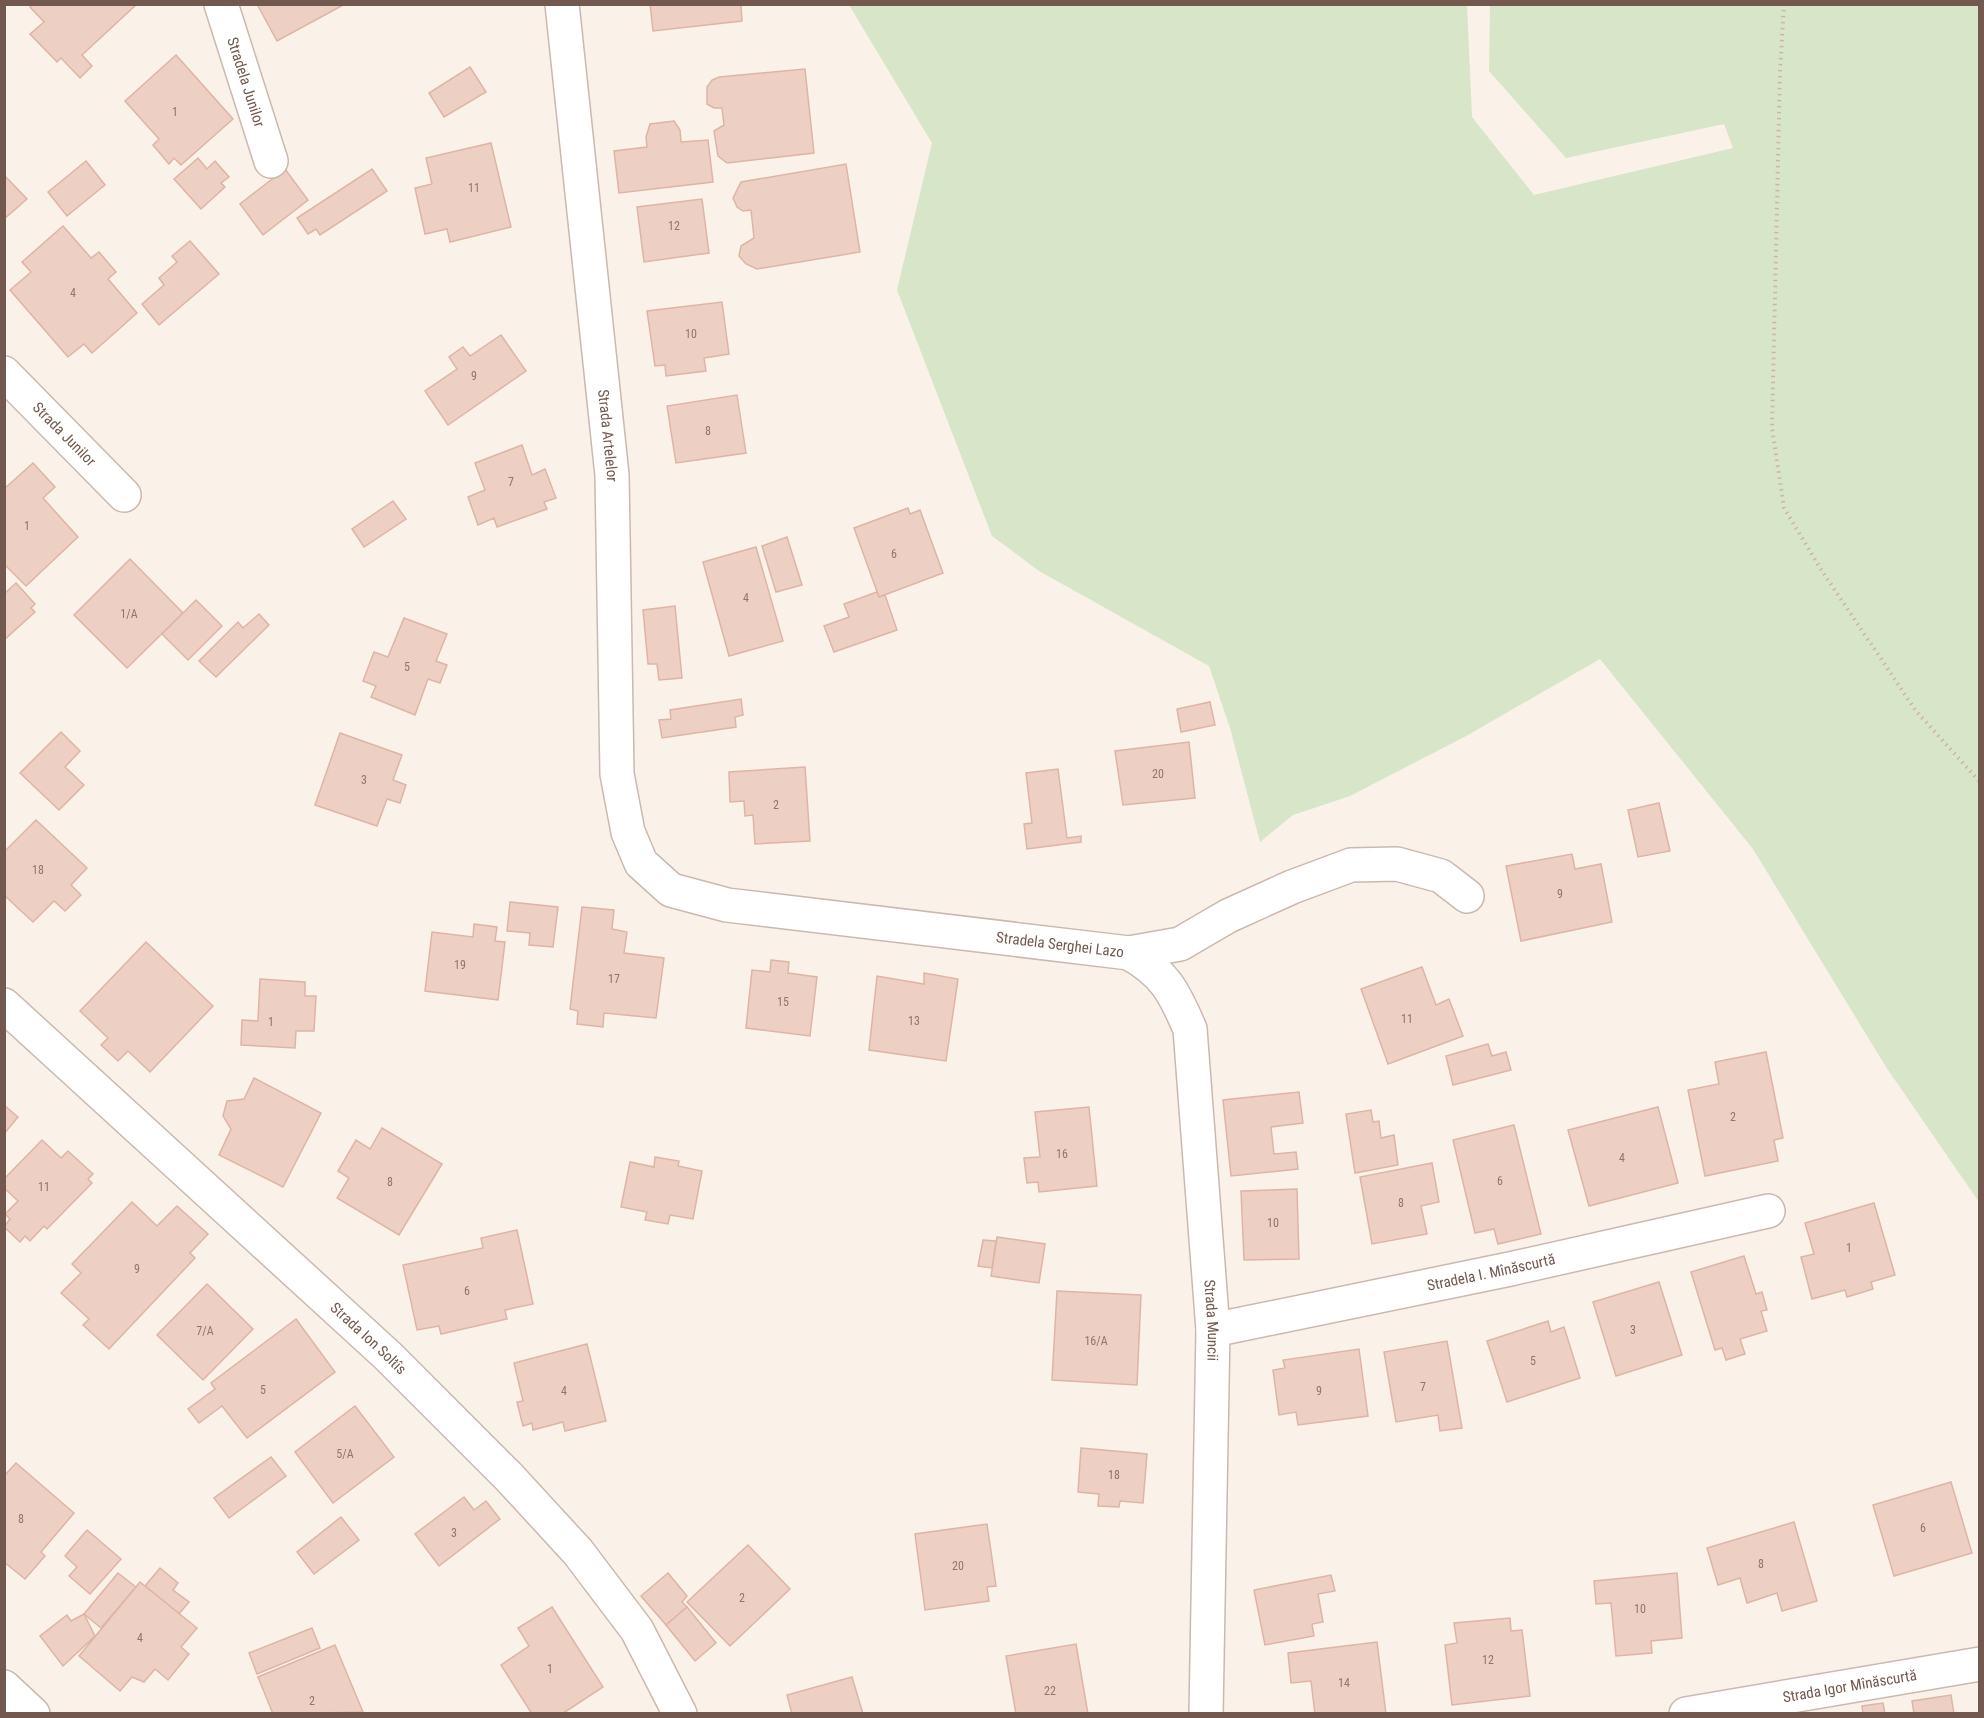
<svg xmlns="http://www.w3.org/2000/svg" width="1984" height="1718" font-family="'Roboto Condensed',sans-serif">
<rect width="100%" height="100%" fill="#faf1e8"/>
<path fill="#d7e6c8" d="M 849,5 L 1467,5 L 1472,117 L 1534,195 L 1733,148 L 1724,124 L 1566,158 L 1489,71 L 1490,5 L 1979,5 L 1979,1202 L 1886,1067 L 1753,849 L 1600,659 L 1468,735 L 1350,796 L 1293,815 L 1260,842 L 1230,728 L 1209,666 L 1039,571 L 992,536 L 897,290 L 932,143 Z"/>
<g fill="#edcfc3" stroke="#deb5a5" stroke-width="1.5">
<path d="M 33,4 L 137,4 L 82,55 L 92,66 L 80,78 L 61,58 L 57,62 L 30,34 L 44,22 L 30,7 Z"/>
<path d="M 257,4 L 345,4 L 277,41 Z"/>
<path d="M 650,4 L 741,4 L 742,21 L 653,31 Z"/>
<path d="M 176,55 L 233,119 L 181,165 L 174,158 L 169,164 L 153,145 L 159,139 L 125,101 Z"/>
<path d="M 470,67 L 486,92 L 444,117 L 429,93 Z"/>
<path d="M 805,69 L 814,153 L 727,163 L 718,156 L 714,131 L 724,125 L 722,108 L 714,108 L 707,104 L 707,87 L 712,80 L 719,77 Z"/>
<path d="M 674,121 L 680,130 L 681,142 L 708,140 L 713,182 L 619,193 L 614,151 L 647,147 L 646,137 L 650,124 Z"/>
<path d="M 491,143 L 511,227 L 450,242 L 447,229 L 425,234 L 415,188 L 432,184 L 426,158 Z"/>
<path d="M 198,158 L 207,169 L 215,161 L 229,177 L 221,183 L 225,187 L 201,209 L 174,179 Z"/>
<path d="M 86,161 L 105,185 L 67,216 L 48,192 Z"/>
<path d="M 846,164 L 860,252 L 757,269 L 746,264 L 739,256 L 741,246 L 754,238 L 751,210 L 743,211 L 737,207 L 733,198 L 741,182 Z"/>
<path d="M 285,169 L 308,200 L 263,235 L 240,204 Z"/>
<path d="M 372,169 L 387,191 L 320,235 L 316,229 L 308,234 L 297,218 Z"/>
<path d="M 4,175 L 27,199 L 4,219 Z"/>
<path d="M 702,199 L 709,253 L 644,262 L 637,207 Z"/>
<path d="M 63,226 L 91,258 L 99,252 L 116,272 L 108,279 L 137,313 L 92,353 L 84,344 L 68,357 L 10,290 L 31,272 L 22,262 Z"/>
<path d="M 190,241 L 219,274 L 159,325 L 142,304 L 164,285 L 159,278 L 177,262 L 172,256 Z"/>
<path d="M 722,302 L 729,354 L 704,358 L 706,371 L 666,376 L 665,365 L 655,366 L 647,311 Z"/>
<path d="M 501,335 L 526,371 L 448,425 L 425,391 L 457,369 L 449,357 L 463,347 L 470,356 Z"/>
<path d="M 737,395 L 746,453 L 676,463 L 667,406 Z"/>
<path d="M 522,445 L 532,475 L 545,469 L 556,498 L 544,502 L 547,509 L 497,527 L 494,518 L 478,525 L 468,497 L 485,490 L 475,463 Z"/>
<path d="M 33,463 L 55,487 L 43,498 L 78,537 L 26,586 L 4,564 L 4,489 Z"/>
<path d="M 393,501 L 406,519 L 364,547 L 352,529 Z"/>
<path d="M 908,508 L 910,514 L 920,510 L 943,573 L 879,597 L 854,528 Z"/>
<path d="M 787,537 L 802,585 L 776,592 L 762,546 Z"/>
<path d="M 756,547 L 783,641 L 729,656 L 703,562 Z"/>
<path d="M 130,559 L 183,613 L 127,668 L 74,615 Z"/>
<path d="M 16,583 L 35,604 L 31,608 L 35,612 L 4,640 L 4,594 Z"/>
<path d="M 877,592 L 879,597 L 885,595 L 897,630 L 834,652 L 824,626 L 849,617 L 844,604 Z"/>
<path d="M 196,600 L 222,626 L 188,660 L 162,634 Z"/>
<path d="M 675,606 L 682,678 L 659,680 L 657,664 L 648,664 L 643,610 Z"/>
<path d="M 259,614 L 269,625 L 216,677 L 199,661 L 238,622 L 243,628 Z"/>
<path d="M 404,618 L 447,634 L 436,661 L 447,665 L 440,683 L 428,679 L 415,715 L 371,697 L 376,686 L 363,681 L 374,652 L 388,657 Z"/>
<path d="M 741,699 L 743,715 L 735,717 L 736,727 L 662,738 L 659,720 L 671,719 L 670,710 Z"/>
<path d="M 1210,702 L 1215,725 L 1181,732 L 1177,709 Z"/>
<path d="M 61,732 L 80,751 L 65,767 L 84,785 L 59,810 L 20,773 Z"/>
<path d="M 340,733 L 402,755 L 393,780 L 406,785 L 400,803 L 387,799 L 377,826 L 315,805 Z"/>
<path d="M 1189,742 L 1195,798 L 1123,805 L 1115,751 Z"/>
<path d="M 805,767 L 810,841 L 755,844 L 753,815 L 745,816 L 744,801 L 730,802 L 729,772 Z"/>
<path d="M 1058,769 L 1067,838 L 1081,836 L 1081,842 L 1027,849 L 1024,824 L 1032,823 L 1026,773 Z"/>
<path d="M 1659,803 L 1670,851 L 1638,857 L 1628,810 Z"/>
<path d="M 36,820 L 87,868 L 71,885 L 81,895 L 65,911 L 54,901 L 33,922 L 4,895 L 4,852 Z"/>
<path d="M 1572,854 L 1575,869 L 1601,864 L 1612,922 L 1521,941 L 1506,866 Z"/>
<path d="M 510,902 L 558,907 L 553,947 L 529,945 L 530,933 L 507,931 Z"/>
<path d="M 582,907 L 614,910 L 612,929 L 627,932 L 624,953 L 664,958 L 656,1018 L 604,1013 L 603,1027 L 577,1024 L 578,1011 L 570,1009 Z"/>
<path d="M 474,924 L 497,927 L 495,941 L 505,942 L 498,1000 L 425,991 L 432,932 L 473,937 Z"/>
<path d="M 146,942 L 213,1006 L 150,1072 L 128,1051 L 118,1061 L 101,1045 L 108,1038 L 80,1011 Z"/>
<path d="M 771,960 L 789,962 L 788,973 L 817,977 L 810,1036 L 746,1028 L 752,970 L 770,972 Z"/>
<path d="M 1422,967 L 1436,1005 L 1449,999 L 1463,1036 L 1388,1064 L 1361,989 Z"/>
<path d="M 924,973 L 958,979 L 946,1061 L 869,1050 L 877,976 L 924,984 Z"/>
<path d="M 260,979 L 305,982 L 305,996 L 316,996 L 314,1031 L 296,1031 L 295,1048 L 241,1045 L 242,1020 L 258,1021 Z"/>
<path d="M 1488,1044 L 1492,1056 L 1506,1052 L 1511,1070 L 1453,1085 L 1446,1056 Z"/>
<path d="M 1766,1052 L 1783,1138 L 1774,1140 L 1778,1161 L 1705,1176 L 1688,1090 L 1719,1084 L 1715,1062 Z"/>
<path d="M 254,1078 L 321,1113 L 283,1187 L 219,1155 L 231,1129 L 223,1116 L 227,1101 L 244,1099 Z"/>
<path d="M 1299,1092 L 1303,1123 L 1271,1127 L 1274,1154 L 1296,1152 L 1298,1169 L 1231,1176 L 1223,1100 Z"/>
<path d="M 4,1105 L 18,1117 L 4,1134 Z"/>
<path d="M 1089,1107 L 1097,1186 L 1039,1192 L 1038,1182 L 1027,1183 L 1024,1158 L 1040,1157 L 1035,1112 Z"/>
<path d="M 1658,1107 L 1678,1183 L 1589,1206 L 1568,1130 Z"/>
<path d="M 1371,1110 L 1373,1122 L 1379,1121 L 1381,1138 L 1394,1135 L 1398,1165 L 1355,1173 L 1346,1114 Z"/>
<path d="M 1514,1125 L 1541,1234 L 1498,1244 L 1494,1229 L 1475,1233 L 1453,1140 Z"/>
<path d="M 382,1128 L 442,1164 L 399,1235 L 337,1198 L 349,1178 L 338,1171 L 356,1140 L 370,1149 Z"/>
<path d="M 42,1140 L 61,1158 L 68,1151 L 93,1174 L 88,1179 L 92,1183 L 47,1229 L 44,1226 L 30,1241 L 25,1236 L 20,1242 L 4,1227 L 10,1219 L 5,1214 L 18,1201 L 4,1188 L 4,1179 Z"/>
<path d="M 655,1157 L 679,1161 L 678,1166 L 702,1171 L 693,1219 L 670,1215 L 668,1224 L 645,1220 L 647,1212 L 621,1207 L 630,1162 L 654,1167 Z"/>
<path d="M 1432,1163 L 1439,1202 L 1421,1206 L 1427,1234 L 1372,1244 L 1360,1177 Z"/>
<path d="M 1297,1189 L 1299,1259 L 1244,1260 L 1241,1191 Z"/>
<path d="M 132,1202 L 157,1226 L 177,1206 L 208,1234 L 190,1253 L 195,1258 L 109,1349 L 83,1325 L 89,1319 L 61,1293 L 81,1273 L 72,1264 Z"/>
<path d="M 1874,1203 L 1895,1275 L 1871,1282 L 1873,1289 L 1847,1297 L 1845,1290 L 1812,1299 L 1801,1257 L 1814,1254 L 1805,1223 Z"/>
<path d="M 517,1230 L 533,1304 L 505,1310 L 507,1319 L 441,1334 L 439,1326 L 417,1330 L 403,1265 L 483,1248 L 481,1238 Z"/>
<path d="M 997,1237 L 1045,1244 L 1039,1283 L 991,1276 Z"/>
<path d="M 983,1240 L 996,1241 L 992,1268 L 978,1266 Z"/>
<path d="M 1744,1256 L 1756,1294 L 1762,1292 L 1767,1310 L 1761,1311 L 1767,1331 L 1740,1339 L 1745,1354 L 1726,1360 L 1722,1348 L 1715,1350 L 1691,1272 Z"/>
<path d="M 1659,1282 L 1682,1355 L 1616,1376 L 1593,1302 Z"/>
<path d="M 207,1284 L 253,1329 L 203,1380 L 157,1335 Z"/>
<path d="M 1057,1291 L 1141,1295 L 1137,1385 L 1052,1380 Z"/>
<path d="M 296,1319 L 335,1372 L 247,1438 L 222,1406 L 199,1423 L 188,1409 L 215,1389 L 211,1383 Z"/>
<path d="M 1548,1321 L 1551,1332 L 1564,1327 L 1580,1378 L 1507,1402 L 1487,1341 Z"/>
<path d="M 1447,1341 L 1462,1428 L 1440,1431 L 1438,1415 L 1396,1422 L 1384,1352 Z"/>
<path d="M 587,1344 L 606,1421 L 565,1431 L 563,1422 L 533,1430 L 532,1423 L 523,1426 L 517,1402 L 523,1401 L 514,1363 Z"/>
<path d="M 1359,1349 L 1368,1416 L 1298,1425 L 1296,1412 L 1279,1415 L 1273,1370 L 1285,1368 L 1283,1360 Z"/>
<path d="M 355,1406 L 394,1457 L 333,1503 L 295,1452 Z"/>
<path d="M 1081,1448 L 1147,1454 L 1143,1503 L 1120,1501 L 1119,1507 L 1098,1506 L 1099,1494 L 1078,1492 Z"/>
<path d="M 271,1457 L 286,1476 L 229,1518 L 214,1498 Z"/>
<path d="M 16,1463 L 74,1513 L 41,1552 L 45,1556 L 25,1579 L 4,1562 L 4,1476 Z"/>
<path d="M 1951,1482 L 1972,1553 L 1894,1576 L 1873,1505 Z"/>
<path d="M 464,1497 L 474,1510 L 486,1501 L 500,1519 L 439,1566 L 415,1534 Z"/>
<path d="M 341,1517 L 359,1540 L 314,1574 L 297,1552 Z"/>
<path d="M 1794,1522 L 1817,1601 L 1782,1611 L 1777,1593 L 1747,1603 L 1740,1578 L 1718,1585 L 1707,1548 Z"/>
<path d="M 987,1524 L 996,1586 L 987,1587 L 989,1601 L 925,1610 L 915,1534 Z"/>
<path d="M 87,1530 L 121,1559 L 90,1594 L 69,1576 L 77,1567 L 65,1556 Z"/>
<path d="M 748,1545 L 790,1589 L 730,1646 L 687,1602 Z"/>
<path d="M 160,1568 L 178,1583 L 173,1590 L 189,1602 L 179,1614 L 145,1586 Z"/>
<path d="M 118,1573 L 136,1587 L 101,1628 L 84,1614 Z"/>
<path d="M 668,1573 L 687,1596 L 682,1602 L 687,1607 L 666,1625 L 641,1596 Z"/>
<path d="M 1677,1573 L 1682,1638 L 1651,1641 L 1652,1653 L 1616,1656 L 1611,1603 L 1596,1604 L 1594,1581 Z"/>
<path d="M 1331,1575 L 1335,1591 L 1318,1594 L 1323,1622 L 1312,1624 L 1314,1636 L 1265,1645 L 1254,1590 Z"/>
<path d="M 140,1582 L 197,1628 L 181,1647 L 189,1654 L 168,1680 L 155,1669 L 144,1682 L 132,1677 L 120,1691 L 79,1656 Z"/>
<path d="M 552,1607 L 603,1687 L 562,1714 L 532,1714 L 501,1665 L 529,1646 L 518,1628 Z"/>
<path d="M 687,1607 L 716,1643 L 695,1661 L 666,1625 Z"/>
<path d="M 84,1614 L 95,1636 L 63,1666 L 40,1636 L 67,1615 L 71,1621 Z"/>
<path d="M 1510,1618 L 1511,1631 L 1522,1630 L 1530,1696 L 1452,1705 L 1445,1645 L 1457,1643 L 1454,1623 Z"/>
<path d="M 312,1628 L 320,1648 L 257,1674 L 249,1653 Z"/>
<path d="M 1377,1642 L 1386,1714 L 1315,1714 L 1311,1681 L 1291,1683 L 1288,1653 Z"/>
<path d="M 1076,1644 L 1088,1714 L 1016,1714 L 1006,1656 Z"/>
<path d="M 335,1645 L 363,1712 L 273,1714 L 258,1677 Z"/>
<path d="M 852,1677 L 863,1714 L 792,1714 L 787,1695 Z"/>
<path d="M 1951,1695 L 1954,1714 L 1914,1714 L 1912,1701 Z"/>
<path d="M 1883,1703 L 1885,1714 L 1863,1714 L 1862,1706 Z"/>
</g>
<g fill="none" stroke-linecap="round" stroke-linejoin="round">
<defs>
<g id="minor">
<path id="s1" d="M 221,4 L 271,161"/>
<path id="s2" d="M 562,4 L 612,475 L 617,774 L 628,832 L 641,863 L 671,890 L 727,905 L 1129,953 L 1180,944 L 1228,916 L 1292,887 L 1351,865 L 1397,864 L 1441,876 L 1467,896"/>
<path id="s3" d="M 4,373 L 124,495"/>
<path id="s4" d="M 1129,953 C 1165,973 1174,992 1190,1029 L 1213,1330 L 1206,1714"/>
<path id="s5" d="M 4,1005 L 388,1356 L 509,1477 L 578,1552 L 637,1630 L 680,1714"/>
<path id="s6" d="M 1213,1330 L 1510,1269 L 1768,1211"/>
<path d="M 4,1687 L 33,1714"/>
<path id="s7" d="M 1686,1714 L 1980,1664"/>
</g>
</defs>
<use href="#minor" stroke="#cbb9af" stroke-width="36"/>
<path stroke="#d2b2a6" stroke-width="4" stroke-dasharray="1.5 4.5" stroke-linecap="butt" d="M 1784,4 L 1780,71 L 1772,428 L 1784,508 L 1822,571 L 1916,711 L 1980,782"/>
<use href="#minor" stroke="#fff" stroke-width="33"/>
</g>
<g text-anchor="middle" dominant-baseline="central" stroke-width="5" stroke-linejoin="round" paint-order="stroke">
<g font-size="12" fill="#91766c">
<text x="175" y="112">1</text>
<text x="474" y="188">11</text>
<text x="674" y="226">12</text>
<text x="73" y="293">4</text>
<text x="691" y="334">10</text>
<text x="474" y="376">9</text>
<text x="708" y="431">8</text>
<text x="511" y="482">7</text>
<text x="27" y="526">1</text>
<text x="894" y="554">6</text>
<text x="746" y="598">4</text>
<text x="129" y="614">1/A</text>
<text x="407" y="667">5</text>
<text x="1158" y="774">20</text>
<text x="364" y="780">3</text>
<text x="776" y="805">2</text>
<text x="38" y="870">18</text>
<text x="1560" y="894">9</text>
<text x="460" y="965">19</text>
<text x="614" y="979">17</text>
<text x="783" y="1002">15</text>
<text x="1407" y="1019">11</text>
<text x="914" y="1021">13</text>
<text x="271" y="1022">1</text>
<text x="1733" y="1117">2</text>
<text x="1062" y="1154">16</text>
<text x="1622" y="1158">4</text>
<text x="1500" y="1181">6</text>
<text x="390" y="1182">8</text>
<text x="44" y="1187">11</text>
<text x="1401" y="1203">8</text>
<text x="1273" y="1223">10</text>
<text x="1849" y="1248">1</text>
<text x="137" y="1269">9</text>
<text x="467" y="1291">6</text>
<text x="1633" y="1330">3</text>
<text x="205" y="1331">7/A</text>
<text x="1096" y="1341">16/A</text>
<text x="1533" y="1361">5</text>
<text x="1423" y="1387">7</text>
<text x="263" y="1390">5</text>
<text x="564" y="1391">4</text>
<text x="1319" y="1391">9</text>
<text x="345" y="1454">5/A</text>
<text x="1114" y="1475">18</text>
<text x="21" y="1519">8</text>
<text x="1923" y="1528">6</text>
<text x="454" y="1533">3</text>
<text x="1761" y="1564">8</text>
<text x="958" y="1566">20</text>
<text x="742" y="1598">2</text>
<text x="1640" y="1609">10</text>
<text x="140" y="1638">4</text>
<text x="1488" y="1660">12</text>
<text x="550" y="1669">1</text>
<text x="1344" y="1683">14</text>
<text x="1050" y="1691">22</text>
<text x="312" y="1701">2</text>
</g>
<g font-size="15" fill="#72584f" stroke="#fdf6ee">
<text stroke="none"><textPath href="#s1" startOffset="82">Stradela Junilor</textPath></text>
<text stroke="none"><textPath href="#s3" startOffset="86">Strada Junilor</textPath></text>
<text stroke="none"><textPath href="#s2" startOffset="434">Strada Artelelor</textPath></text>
<text stroke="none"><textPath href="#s2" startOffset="1299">Stradela Serghei Lazo</textPath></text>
<text stroke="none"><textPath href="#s6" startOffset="284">Stradela I. Mînăscurtă</textPath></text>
<text stroke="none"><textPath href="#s4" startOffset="392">Strada Muncii</textPath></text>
<text stroke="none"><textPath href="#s5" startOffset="494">Strada Ion Soltîs</textPath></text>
<text stroke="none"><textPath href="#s7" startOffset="166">Strada Igor Mînăscurtă</textPath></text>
</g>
</g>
<rect width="1984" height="1718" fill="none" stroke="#72584f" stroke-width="12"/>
</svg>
